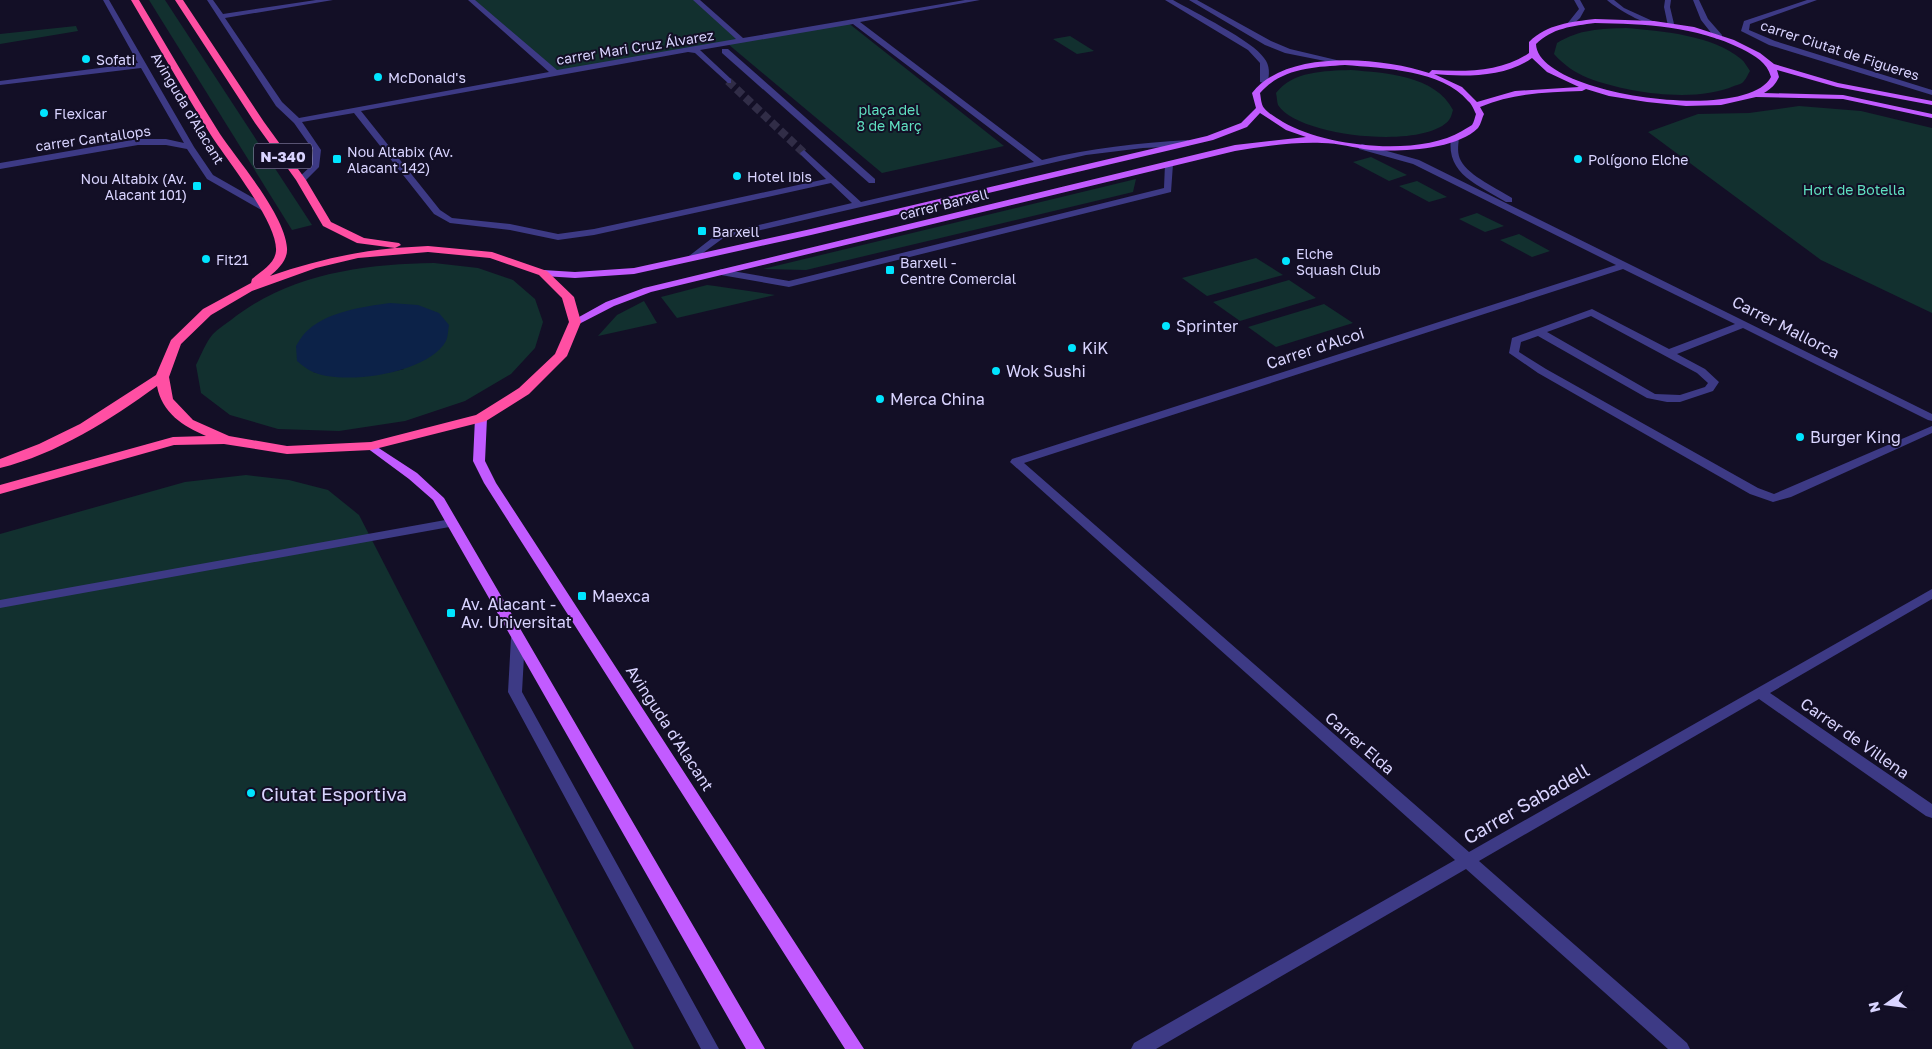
<svg xmlns="http://www.w3.org/2000/svg" width="1932" height="1049" font-family="'Golos Text',sans-serif">
<rect width="100%" height="100%" fill="#130f26"/>
<g fill="#12302f" fill-rule="evenodd">
<path d="M 149,0 L 165,0 L 312,225 L 292,230 Z"/>
<path d="M 471,0 L 696,0 L 742,41 L 847,22 L 1004,146 L 882,173 L 728,44 L 555,73 Z"/>
<path d="M 76,26 L 78,31 L 0,44 L 0,34 Z"/>
<path d="M 1626,28 C 1661,31 1713,35 1741,59 C 1745,62 1747,67 1750,71 C 1748,74 1746,79 1744,81 C 1742,84 1737,85 1734,86 C 1695,103 1627,93 1588,78 C 1574,72 1564,65 1554,54 L 1557,43 C 1580,29 1600,29 1626,28 Z"/>
<path d="M 1070,36 L 1094,51 L 1077,54 L 1053,39 Z"/>
<path d="M 1351,70 C 1385,73 1435,75 1453,110 C 1452,113 1451,118 1449,120 C 1425,150 1298,137 1278,105 C 1277,102 1277,97 1276,93 C 1293,71 1324,71 1351,70 Z"/>
<path d="M 1799,106 L 1861,111 L 1932,128 L 1932,313 L 1821,260 L 1648,132 L 1698,114 L 1749,113 Z"/>
<path d="M 1371,157 L 1407,175 L 1389,181 L 1353,162 Z"/>
<path d="M 1136,179 L 1133,192 L 806,270 L 763,269 Z"/>
<path d="M 1417,181 L 1447,197 L 1429,202 L 1399,186 Z"/>
<path d="M 1477,213 L 1504,226 L 1485,232 L 1459,219 Z"/>
<path d="M 1519,234 L 1550,251 L 1532,257 L 1500,240 Z"/>
<path d="M 1256,258 L 1283,275 L 1207,296 L 1182,278 Z"/>
<path d="M 434,263 L 478,268 L 513,280 L 535,299 L 543,322 L 535,348 L 511,374 L 465,401 L 405,421 L 339,431 L 278,429 L 230,415 L 201,393 L 196,365 C 201,355 206,342 213,334 C 218,329 225,324 231,320 C 288,274 364,264 434,263 ZM 404,369 C 369,377 349,380 313,372 Z"/>
<path d="M 1289,280 L 1316,298 L 1240,321 L 1213,302 Z"/>
<path d="M 707,285 L 715,286 L 775,295 L 677,318 L 661,297 Z"/>
<path d="M 644,301 L 657,323 L 598,336 L 617,315 Z"/>
<path d="M 1324,304 L 1353,323 L 1276,347 L 1248,327 Z"/>
<path d="M 246,475 L 289,480 L 328,490 L 359,515 L 634,1049 L 0,1049 L 0,534 L 185,482 Z"/>
</g>
<path fill="#0c2248" d="M 390,303 L 418,305 L 439,313 L 449,325 C 448,330 448,337 446,341 C 429,373 345,386 313,372 C 308,370 302,365 297,361 L 296,346 C 299,341 303,334 308,330 C 330,311 362,307 390,303 Z"/>
<g fill="none" stroke-linecap="round" stroke-linejoin="round">
<path stroke="#312d47" stroke-width="8" stroke-dasharray="8 4" stroke-linecap="butt" d="M 728,81 L 804,153"/>
<g fill="#3d3a85" fill-rule="evenodd">
<path d="M 103,0 L 109,0 L 194,147 L 213,175 L 269,207 L 269,211 L 263,211 L 207,179 L 187,149 L 166,145 L 138,145 L 0,169 L 0,163 L 138,139 L 166,139 L 184,143 L 141,68 L 0,85 L 0,81 L 138,63 Z"/>
<path d="M 207,0 L 213,0 L 223,14 L 316,0 L 333,0 L 225,18 L 282,102 L 299,118 L 549,72 L 468,0 L 475,0 L 557,70 L 736,39 L 693,0 L 700,0 L 743,38 L 965,0 L 980,0 L 860,22 L 1042,160 C 1091,148 1138,143 1188,140 L 1192,143 L 1188,146 L 1143,148 L 1086,155 L 722,239 L 692,261 L 689,260 L 689,256 L 716,235 L 852,203 L 831,183 L 594,235 L 558,240 L 510,230 L 450,223 L 434,214 L 354,113 L 302,122 L 321,150 L 319,167 L 304,182 L 298,182 L 298,178 L 311,166 L 313,150 L 294,123 L 276,106 ZM 853,24 L 1034,162 L 861,202 L 804,150 L 800,153 L 801,155 L 826,179 L 594,229 L 558,234 L 510,224 L 452,218 L 440,210 L 361,111 L 688,52 L 695,53 L 728,83 L 731,83 L 731,79 L 700,50 Z"/>
<path d="M 1165,0 L 1173,0 C 1194,12 1253,41 1264,58 C 1270,65 1270,75 1267,84 L 1260,82 L 1260,63 L 1248,50 Z"/>
<path d="M 1189,0 L 1197,0 L 1271,41 L 1290,49 L 1349,63 L 1345,65 L 1285,53 L 1265,45 Z"/>
<path d="M 1574,0 L 1580,0 L 1585,9 L 1580,18 L 1571,26 L 1567,24 L 1579,9 Z"/>
<path d="M 1607,0 L 1614,0 L 1624,8 L 1657,23 C 1648,28 1614,7 1607,0 Z"/>
<path d="M 1665,0 L 1671,0 L 1670,7 L 1675,28 L 1668,26 L 1664,7 Z"/>
<path d="M 1693,0 L 1699,0 L 1708,19 L 1722,35 L 1722,39 L 1716,39 L 1701,20 Z"/>
<path d="M 1807,0 L 1817,0 L 1750,24 L 1749,30 L 1775,41 L 1932,90 L 1932,95 L 1769,45 L 1741,31 L 1744,21 Z"/>
<path d="M 722,49 L 728,49 L 875,179 L 875,183 L 869,183 L 722,53 Z"/>
<path d="M 1455,135 L 1459,138 C 1458,146 1457,154 1461,161 C 1469,176 1498,189 1512,198 L 1512,202 L 1506,202 C 1479,185 1446,175 1451,138 Z"/>
<path d="M 1362,144 L 1419,160 L 1932,414 L 1932,421 L 1928,420 L 1743,328 L 1677,354 L 1705,369 L 1719,382 L 1713,391 L 1680,402 L 1667,402 L 1647,398 L 1538,336 L 1521,342 L 1519,352 L 1546,369 L 1758,488 L 1774,494 L 1932,426 L 1932,433 L 1791,497 L 1773,502 L 1750,494 L 1538,373 L 1509,353 L 1512,338 L 1592,309 L 1669,349 L 1735,324 L 1623,269 L 1024,463 L 1469,852 L 1932,589 L 1932,599 L 1770,693 L 1932,804 L 1932,818 L 1926,816 L 1759,699 L 1479,861 L 1687,1043 L 1690,1049 L 1668,1049 L 1466,869 L 1156,1049 L 1131,1049 L 1134,1043 L 1455,860 L 1010,462 L 1012,459 L 1616,265 L 1413,164 L 1359,149 L 1358,147 ZM 1591,316 L 1697,373 L 1708,383 L 1705,387 L 1680,395 L 1655,394 L 1547,332 Z"/>
<path d="M 1169,161 L 1173,164 L 1171,192 L 789,287 L 721,275 L 716,272 L 721,269 L 789,281 L 1164,188 L 1165,164 Z"/>
<path d="M 451,519 L 455,520 L 457,523 L 455,526 L 0,608 L 0,600 Z"/>
<path d="M 518,633 L 523,635 L 525,638 L 522,692 L 719,1049 L 701,1049 L 508,692 L 511,638 L 513,635 Z"/>
</g>
<g fill="#c25bff" fill-rule="evenodd">
<path d="M 1595,19 L 1654,21 L 1694,27 L 1734,40 L 1760,53 L 1774,64 L 1838,83 L 1932,101 L 1932,105 L 1837,87 L 1777,70 L 1779,77 C 1775,85 1772,88 1764,93 L 1843,95 L 1932,114 L 1932,118 L 1843,99 L 1756,97 L 1721,105 L 1686,106 L 1647,102 L 1609,96 L 1586,89 L 1582,91 C 1547,92 1513,93 1480,107 L 1484,114 C 1482,118 1481,124 1478,128 C 1456,150 1400,152 1371,150 C 1355,148 1338,143 1322,143 C 1293,142 1264,146 1235,151 L 651,292 L 614,306 L 579,324 L 571,324 L 570,322 L 606,302 L 644,288 L 1235,145 L 1306,137 L 1286,130 L 1260,113 L 1247,127 L 1213,140 L 811,235 L 634,274 L 575,278 L 543,276 L 538,273 L 543,270 L 575,272 L 634,268 L 811,229 L 1207,136 L 1241,123 L 1256,108 L 1252,93 C 1286,49 1381,57 1429,73 L 1432,70 C 1464,72 1502,72 1529,53 L 1529,42 C 1547,24 1571,22 1595,19 ZM 1595,23 C 1645,24 1696,26 1742,49 C 1755,56 1767,62 1771,77 C 1747,124 1537,95 1536,44 C 1552,28 1573,26 1595,23 ZM 1532,58 L 1547,72 L 1579,87 L 1515,91 L 1477,102 L 1462,87 L 1434,74 C 1464,77 1506,77 1532,58 ZM 1345,65 C 1382,68 1443,70 1468,101 C 1472,104 1474,110 1476,114 C 1475,117 1474,122 1472,125 C 1469,127 1465,129 1462,131 C 1418,157 1326,147 1283,122 C 1277,118 1269,114 1264,108 C 1261,104 1261,98 1260,93 C 1282,68 1314,67 1345,65 Z"/>
<path d="M 481,415 L 487,418 L 485,461 L 496,483 L 864,1049 L 845,1049 L 484,483 L 473,461 L 475,418 Z"/>
<path d="M 371,443 L 417,473 L 444,498 L 765,1049 L 746,1049 L 433,500 L 409,479 L 367,448 L 365,446 L 367,444 Z"/>
</g>
<path fill="#ff4fa3" fill-rule="evenodd" d="M 131,0 L 139,0 C 166,45 192,90 220,134 C 239,162 285,215 287,248 C 288,260 278,269 270,276 C 311,262 351,252 395,248 L 357,243 L 323,226 L 296,180 L 255,123 L 175,0 L 183,0 L 264,122 L 306,180 L 331,222 L 364,238 L 399,243 L 401,245 L 395,248 L 428,246 L 492,252 L 547,271 L 574,297 L 581,322 L 567,356 L 529,394 L 486,421 L 371,450 L 287,454 L 224,444 L 174,445 L 0,494 L 0,485 L 173,437 L 206,436 C 183,426 162,413 157,386 C 110,420 57,454 0,468 L 0,459 L 39,444 L 80,424 L 156,375 L 171,340 L 203,309 L 251,283 L 252,279 C 260,272 275,264 276,251 C 278,222 225,158 209,132 C 182,88 157,44 131,0 ZM 428,252 L 490,258 L 539,275 L 562,298 L 569,322 L 555,354 L 519,388 L 476,415 L 371,442 L 287,446 L 229,436 L 193,420 L 173,399 L 169,377 L 181,344 L 211,315 L 252,291 L 316,268 L 358,258 Z"/>
</g>
<g fill="#00e5ff" stroke="#130f26" stroke-width="2">
<circle cx="86" cy="59" r="5"/>
<circle cx="378" cy="77" r="5"/>
<circle cx="44" cy="113" r="5"/>
<rect x="332" y="154" width="10" height="10" rx="2.5"/>
<circle cx="1578" cy="159" r="5"/>
<circle cx="737" cy="176" r="5"/>
<rect x="192" y="181" width="10" height="10" rx="2.5"/>
<rect x="697" y="226" width="10" height="10" rx="2.5"/>
<circle cx="206" cy="259" r="5"/>
<circle cx="1286" cy="261" r="5"/>
<rect x="885" y="265" width="10" height="10" rx="2.5"/>
<circle cx="1166" cy="326" r="5"/>
<circle cx="1072" cy="348" r="5"/>
<circle cx="996" cy="371" r="5"/>
<circle cx="880" cy="399" r="5"/>
<circle cx="1800" cy="437" r="5"/>
<rect x="577" y="591" width="10" height="10" rx="2.5"/>
<rect x="446" y="608" width="10" height="10" rx="2.5"/>
<circle cx="251" cy="793" r="5"/>
</g>
<g text-anchor="middle" dominant-baseline="central" stroke-width="4" stroke-linejoin="round" paint-order="stroke">
<g font-size="14" fill="#d9d4ff" stroke="#130f26">
<text transform="translate(635 47) rotate(-9)">carrer Mari Cruz Álvarez</text>
<text transform="translate(1840 50) rotate(18)">carrer Ciutat de Figueres</text>
<text transform="translate(188 108) rotate(59)">Avinguda d'Alacant</text>
<text transform="translate(93 138) rotate(-8)">carrer Cantallops</text>
<text transform="translate(944 204) rotate(-14)">carrer Barxell</text>
</g>
<g font-size="14" fill="#d9d4ff" stroke="#130f26" text-anchor="start">
<text x="96" y="59">Sofati</text>
<text x="388" y="77">McDonald's</text>
<text x="54" y="113">Flexicar</text>
<text x="347" y="151">Nou Altabix (Av.<tspan x="347" dy="16">Alacant 142)</tspan></text>
<text x="1588" y="159">Polígono Elche</text>
<text x="747" y="176">Hotel Ibis</text>
<text x="187" y="178" text-anchor="end">Nou Altabix (Av.<tspan x="187" dy="16">Alacant 101)</tspan></text>
<text x="712" y="231">Barxell</text>
<text x="1296" y="253">Elche<tspan x="1296" dy="16">Squash Club</tspan></text>
<text x="216" y="259">Fit21</text>
<text x="900" y="262">Barxell -<tspan x="900" dy="16">Centre Comercial</tspan></text>
</g>
<g font-size="14" fill="#5fe0c0" stroke="#130f26">
<text x="889" y="109">plaça del<tspan x="889" dy="16">8 de Març</tspan></text>
<text x="1854" y="189">Hort de Botella</text>
</g>
<rect fill="#130f26" stroke="#9e99be" stroke-width="1" x="254" y="143.5" width="58" height="25" rx="4"/>
<g font-size="15" font-weight="bold" fill="#d9d4ff">
<text x="283" y="156">N-340</text>
</g>
<g font-size="16" fill="#d9d4ff" stroke="#130f26" text-anchor="start">
<text x="1176" y="326">Sprinter</text>
<text x="1082" y="348">KiK</text>
<text x="1006" y="371">Wok Sushi</text>
<text x="890" y="399">Merca China</text>
<text x="1810" y="437">Burger King</text>
<text x="592" y="596">Maexca</text>
<text x="461" y="604">Av. Alacant -<tspan x="461" dy="18">Av. Universitat</tspan></text>
</g>
<g font-size="16" fill="#d9d4ff" stroke="#130f26">
<text transform="translate(1786 327) rotate(27)">Carrer Mallorca</text>
<text transform="translate(1315 348) rotate(-18)">Carrer d'Alcoi</text>
<text transform="translate(670 728) rotate(57)">Avinguda d'Alacant</text>
<text transform="translate(1855 738) rotate(35)">Carrer de Villena</text>
<text transform="translate(1360 743) rotate(41)">Carrer Elda</text>
</g>
<g font-size="19" fill="#d9d4ff" stroke="#130f26" text-anchor="start">
<text x="261" y="793">Ciutat Esportiva</text>
</g>
<g font-size="19" fill="#d9d4ff" stroke="#130f26">
<text transform="translate(1526 803) rotate(-30)">Carrer Sabadell</text>
</g>
</g>
<g transform="translate(1887 1004) rotate(256)" stroke="#130f26" stroke-width="4" paint-order="stroke">
<path d="M0-4L9 19L0 12L-9 19Z" fill="#d9d4ff"/>
<text y="-8" font-size="14" font-weight="bold" text-anchor="middle" fill="#d9d4ff">N</text>
</g>
</svg>
